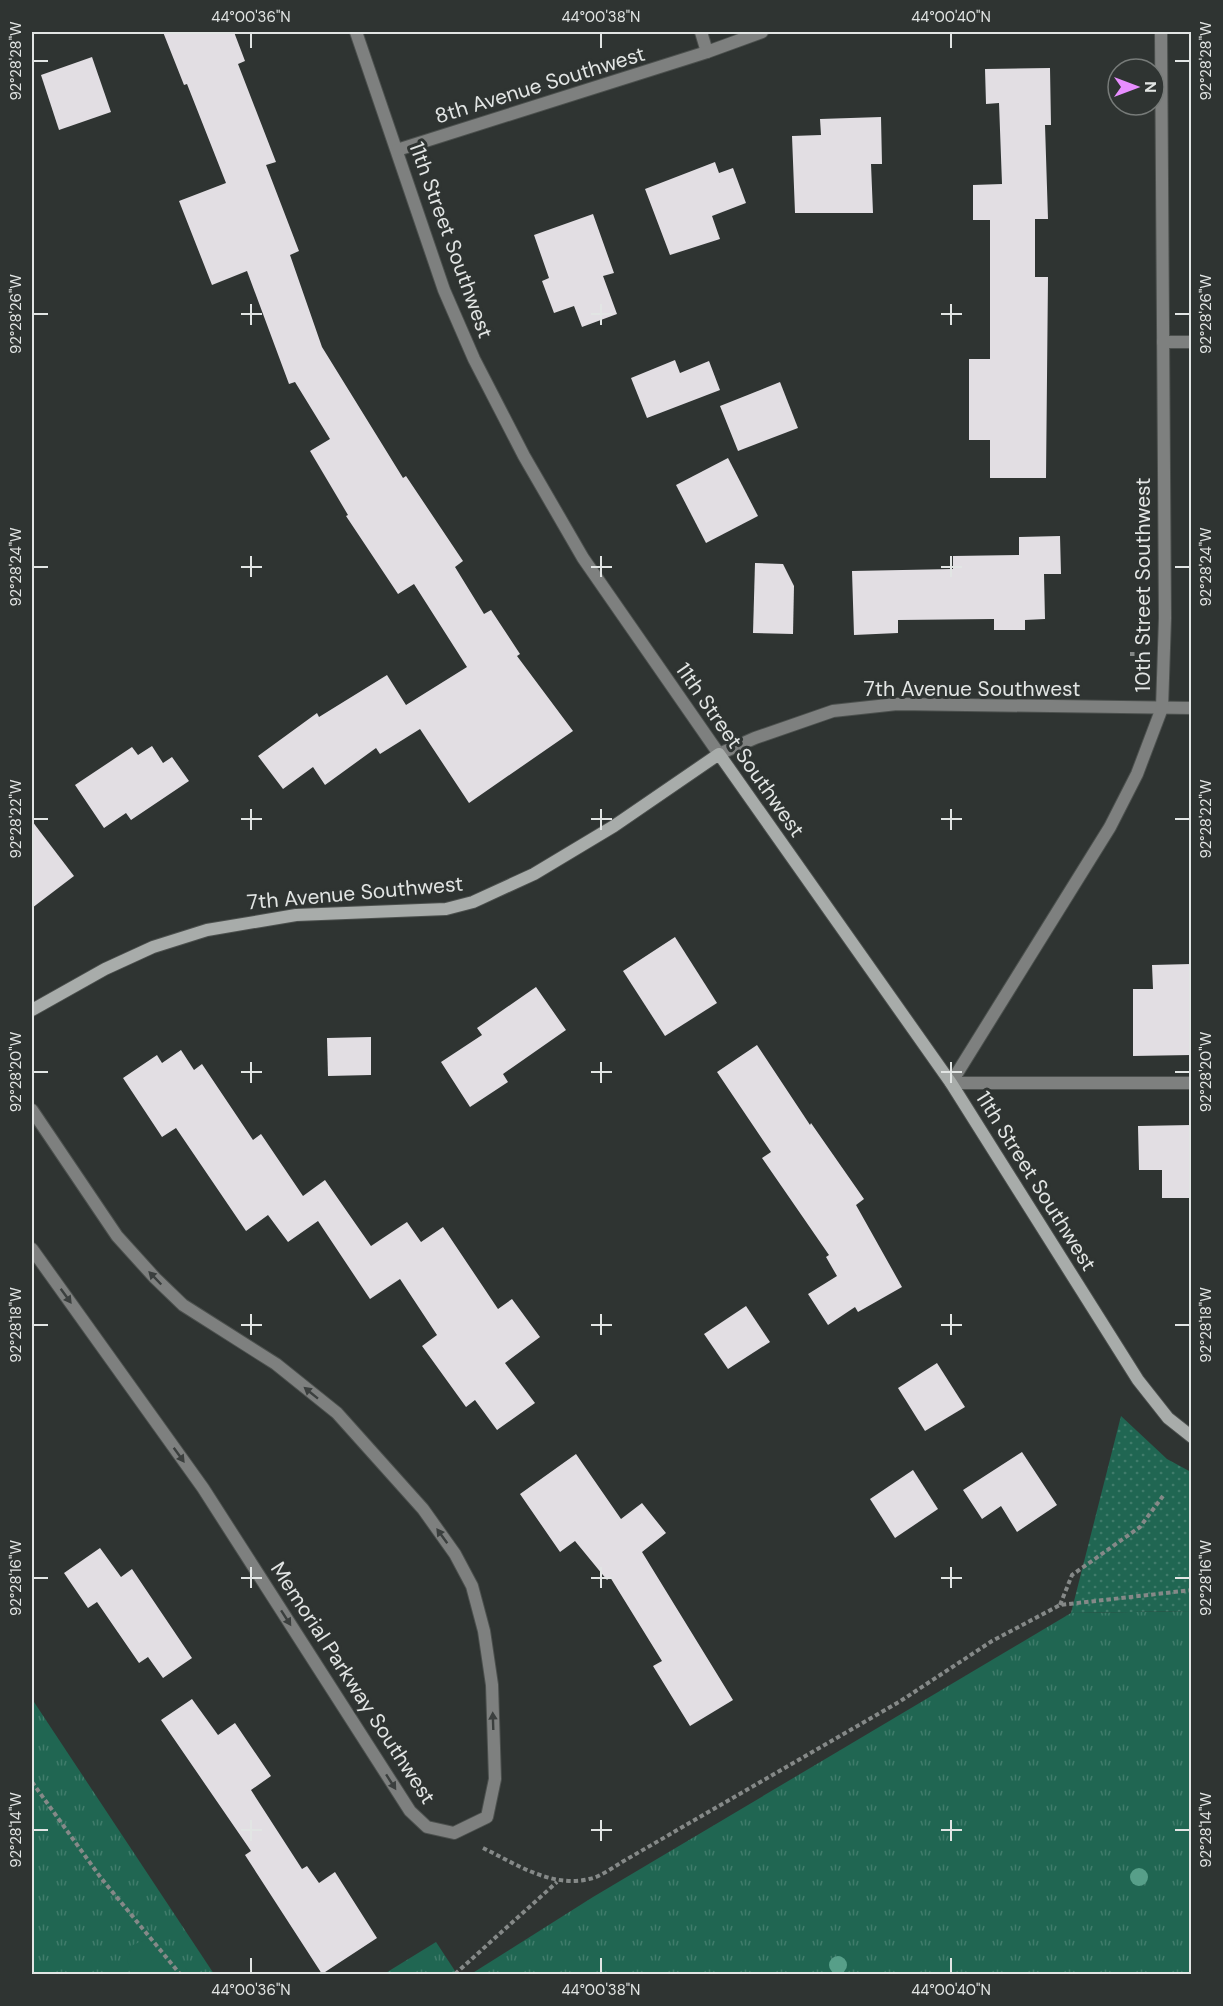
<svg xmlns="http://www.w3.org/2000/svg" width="1223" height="2006" font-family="'DM Sans',sans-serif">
<defs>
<pattern id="grass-tufts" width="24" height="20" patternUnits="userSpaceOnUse" patternTransform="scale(1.5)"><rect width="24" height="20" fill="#206652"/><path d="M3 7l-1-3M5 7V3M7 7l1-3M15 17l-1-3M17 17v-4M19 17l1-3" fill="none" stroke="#407c6b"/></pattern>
<pattern id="park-dots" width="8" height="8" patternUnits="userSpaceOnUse" patternTransform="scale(1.5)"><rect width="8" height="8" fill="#206652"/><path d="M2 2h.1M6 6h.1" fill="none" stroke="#407c6b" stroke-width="1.8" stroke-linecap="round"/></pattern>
</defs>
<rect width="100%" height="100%" fill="#2f3432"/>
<g fill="url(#grass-tufts)">
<path d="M 1191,1611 L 1191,1974 L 471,1974 L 593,1897 L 1071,1613 Z"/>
<path d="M 32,1699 L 214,1974 L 32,1974 Z"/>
<path d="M 436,1942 L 457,1974 L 384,1974 Z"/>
</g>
<path fill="url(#park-dots)" d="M 1121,1416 L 1167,1459 L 1191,1472 L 1191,1611 L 1071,1613 Z"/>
<path fill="#206652" d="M 145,1940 C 171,1947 179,1949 188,1974 L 132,1974 L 127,1960 L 133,1945 Z"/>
<g fill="#e2dee3">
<path d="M 163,32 L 234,32 L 245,61 L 238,64 L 276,162 L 266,165 L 299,251 L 290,255 L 322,347 L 403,478 L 406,476 L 463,561 L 455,567 L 484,614 L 491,610 L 520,654 L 517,656 L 573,731 L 469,803 L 420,729 L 380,754 L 376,748 L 325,785 L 313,767 L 283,789 L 258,756 L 317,713 L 319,717 L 387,675 L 406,705 L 467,667 L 414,584 L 398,594 L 346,516 L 348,515 L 310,451 L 330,439 L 295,382 L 289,384 L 247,271 L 212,285 L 179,201 L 226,183 L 187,84 L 184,85 Z"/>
<path d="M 92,57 L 111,112 L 59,130 L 41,75 Z"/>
<path d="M 1050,68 L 1051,125 L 1045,125 L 1048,219 L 1035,219 L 1035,277 L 1048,277 L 1046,478 L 990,478 L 990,440 L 969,440 L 969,359 L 990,359 L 990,220 L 973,220 L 973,185 L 1002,184 L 999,103 L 986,104 L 985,69 Z"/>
<path d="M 881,117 L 882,164 L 871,164 L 873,213 L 795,213 L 792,136 L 821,135 L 820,119 Z"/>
<path d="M 715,162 L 719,173 L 733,168 L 746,203 L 712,216 L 720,239 L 670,255 L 645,189 Z"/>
<path d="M 593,214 L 614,273 L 603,276 L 617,314 L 582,327 L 574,306 L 554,313 L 542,281 L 549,278 L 534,235 Z"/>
<path d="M 675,360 L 680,373 L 709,361 L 720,390 L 647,418 L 631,378 Z"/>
<path d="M 780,382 L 798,428 L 738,451 L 720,406 Z"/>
<path d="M 728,458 L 758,516 L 706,543 L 676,485 Z"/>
<path d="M 1060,536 L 1061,574 L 1044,574 L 1045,619 L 1025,620 L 1025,630 L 994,630 L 994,619 L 898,620 L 898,633 L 854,635 L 852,571 L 953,569 L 953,556 L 1019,555 L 1019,537 Z"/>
<path d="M 755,563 L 783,564 L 794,586 L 793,634 L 753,633 Z"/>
<path d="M 152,746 L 163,763 L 172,757 L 189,781 L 131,820 L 126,813 L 104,828 L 75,785 L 132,747 L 138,755 Z"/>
<path d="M 32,821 L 74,876 L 32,908 Z"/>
<path d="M 675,937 L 717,1003 L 665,1036 L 623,971 Z"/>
<path d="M 1191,964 L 1191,1055 L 1133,1056 L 1133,989 L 1153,989 L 1152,965 Z"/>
<path d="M 536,987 L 566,1030 L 503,1074 L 508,1082 L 470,1107 L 441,1062 L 482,1035 L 477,1028 Z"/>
<path d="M 371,1037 L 371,1075 L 328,1076 L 327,1038 Z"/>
<path d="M 757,1045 L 810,1125 L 811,1123 L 864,1199 L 856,1205 L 902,1287 L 858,1312 L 855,1307 L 828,1325 L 808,1294 L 837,1276 L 826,1257 L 829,1255 L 762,1158 L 771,1152 L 717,1072 Z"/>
<path d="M 181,1050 L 194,1070 L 202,1064 L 253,1140 L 261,1134 L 303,1196 L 325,1180 L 371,1246 L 407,1222 L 421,1242 L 443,1227 L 498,1309 L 512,1299 L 540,1337 L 505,1363 L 535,1403 L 497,1430 L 475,1400 L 466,1407 L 422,1346 L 437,1335 L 400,1279 L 370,1299 L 318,1221 L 288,1242 L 268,1215 L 246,1231 L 176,1128 L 162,1137 L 123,1078 L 157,1055 L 162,1063 Z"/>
<path d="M 1191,1125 L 1191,1198 L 1162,1198 L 1162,1170 L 1139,1170 L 1138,1126 Z"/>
<path d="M 746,1306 L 770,1342 L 728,1369 L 704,1334 Z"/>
<path d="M 937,1363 L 965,1407 L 925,1431 L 898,1388 Z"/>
<path d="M 1022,1452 L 1057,1505 L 1017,1532 L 1001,1506 L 982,1519 L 963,1490 Z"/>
<path d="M 576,1454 L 621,1519 L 642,1503 L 666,1533 L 642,1552 L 733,1700 L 690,1726 L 653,1666 L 662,1661 L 610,1577 L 607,1580 L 575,1541 L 560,1552 L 520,1494 Z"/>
<path d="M 913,1470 L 938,1509 L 895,1538 L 870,1499 Z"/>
<path d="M 100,1548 L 121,1577 L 132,1569 L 192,1658 L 163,1678 L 148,1657 L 139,1663 L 97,1602 L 88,1608 L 64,1573 Z"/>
<path d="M 192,1699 L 218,1735 L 235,1723 L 271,1776 L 251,1790 L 302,1869 L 307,1866 L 319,1883 L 335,1872 L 377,1938 L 322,1974 L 245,1855 L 251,1851 L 161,1720 Z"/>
</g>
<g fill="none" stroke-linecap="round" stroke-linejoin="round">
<defs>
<g id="lane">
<path d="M 1163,342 L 1192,342"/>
<path d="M 951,1083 L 1192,1083"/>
</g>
<g id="street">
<path d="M 356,32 L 444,290 L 474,359 L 524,456 L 583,558 L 719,754 L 755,738 L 833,711 L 897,704 L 1192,708"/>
<path d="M 701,32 L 707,52"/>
<path d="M 397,150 L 707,52 L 762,32"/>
<path d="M 951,1083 L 1110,827 L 1137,774 L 1162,708 L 1165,618 L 1161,32"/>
<path d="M 32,1110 L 117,1236 L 155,1278 L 183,1305 L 276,1364 L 337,1413 L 423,1509 L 455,1554 L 472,1586 L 484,1631 L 492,1685 L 495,1779 L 487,1817 L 454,1833 L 427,1827 L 410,1811 L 203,1488 L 32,1249"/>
</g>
<path id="secondary" d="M 32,1010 L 105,969 L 153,947 L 207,930 L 296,915 L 446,909 L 473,902 L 534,874 L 614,826 L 719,754 L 951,1083 L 1138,1380 L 1168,1418 L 1192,1437"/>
</defs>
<use href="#lane" stroke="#4c504e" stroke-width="14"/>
<use href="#street" stroke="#4c504e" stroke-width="14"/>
<use href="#secondary" stroke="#4c504e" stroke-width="14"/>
<g stroke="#858988" stroke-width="4" stroke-dasharray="4.5 3" stroke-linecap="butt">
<path d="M 1130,654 L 1140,654"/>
<path d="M 1060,1605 L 1072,1575 L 1140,1527 L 1163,1496"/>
<path d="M 32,1782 L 101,1878 L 180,1974"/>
<path d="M 483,1848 C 516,1864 551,1888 589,1879 C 600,1877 612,1868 622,1862 L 899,1702 L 992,1641 L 1060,1605 L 1192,1590"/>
<path d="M 455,1974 L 557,1882"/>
</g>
<use href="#lane" stroke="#7e807f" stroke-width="12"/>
<use href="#street" stroke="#7e807f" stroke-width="12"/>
<use href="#secondary" stroke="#a8acaa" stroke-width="12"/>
</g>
<g fill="#579f89">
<circle cx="1139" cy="1877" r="9"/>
<circle cx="838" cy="1965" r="9"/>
</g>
<defs><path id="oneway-solid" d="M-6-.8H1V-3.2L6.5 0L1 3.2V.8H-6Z" transform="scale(1.5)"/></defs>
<g fill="#3b3f3e">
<use href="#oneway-solid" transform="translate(155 1278) rotate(-134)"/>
<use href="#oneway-solid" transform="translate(66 1296) rotate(54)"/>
<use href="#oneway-solid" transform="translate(311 1393) rotate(-141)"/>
<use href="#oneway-solid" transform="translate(179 1455) rotate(54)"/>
<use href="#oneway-solid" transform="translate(442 1536) rotate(-126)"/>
<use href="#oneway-solid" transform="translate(286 1618) rotate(57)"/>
<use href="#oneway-solid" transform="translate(493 1721) rotate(-92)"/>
<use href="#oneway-solid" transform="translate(391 1782) rotate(57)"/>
</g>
<path fill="none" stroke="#e2e5e4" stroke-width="2" d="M 251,33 L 251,48M 601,33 L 601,48M 951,33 L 951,48M 33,61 L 48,61M 1175,61 L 1190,61M 251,304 L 251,325M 601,304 L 601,325M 951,304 L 951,325M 33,314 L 48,314M 241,314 L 262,314M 591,314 L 612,314M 941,314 L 962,314M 1175,314 L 1190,314M 251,556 L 251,577M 601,556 L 601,577M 951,556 L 951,577M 33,567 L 48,567M 241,567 L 262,567M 591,567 L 612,567M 941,567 L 962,567M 1175,567 L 1190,567M 251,809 L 251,830M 601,809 L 601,830M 951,809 L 951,830M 33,819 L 48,819M 241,819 L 262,819M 591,819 L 612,819M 941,819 L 962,819M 1175,819 L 1190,819M 251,1062 L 251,1083M 601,1062 L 601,1083M 951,1062 L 951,1083M 33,1072 L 48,1072M 241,1072 L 262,1072M 591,1072 L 612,1072M 941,1072 L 962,1072M 1175,1072 L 1190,1072M 251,1314 L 251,1335M 601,1314 L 601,1335M 951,1314 L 951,1335M 33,1325 L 48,1325M 241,1325 L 262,1325M 591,1325 L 612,1325M 941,1325 L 962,1325M 1175,1325 L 1190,1325M 251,1567 L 251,1588M 601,1567 L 601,1588M 951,1567 L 951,1588M 33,1578 L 48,1578M 241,1578 L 262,1578M 591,1578 L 612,1578M 941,1578 L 962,1578M 1175,1578 L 1190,1578M 251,1820 L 251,1841M 601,1820 L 601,1841M 951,1820 L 951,1841M 33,1830 L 48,1830M 241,1830 L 262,1830M 591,1830 L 612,1830M 941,1830 L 962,1830M 1175,1830 L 1190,1830M 251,1958 L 251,1973M 601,1958 L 601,1973M 951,1958 L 951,1973"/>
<g text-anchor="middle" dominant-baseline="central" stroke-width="6" stroke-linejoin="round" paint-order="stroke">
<g font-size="21" fill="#e2e5e4" stroke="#2f3432">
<text transform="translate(540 85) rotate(-17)">8th Avenue Southwest</text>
<text transform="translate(451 240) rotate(70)">11th Street Southwest</text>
<text transform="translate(1143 585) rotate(-90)">10th Street Southwest</text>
<text x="972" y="689">7th Avenue Southwest</text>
<text transform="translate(740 750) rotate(55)">11th Street Southwest</text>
<text transform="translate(355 893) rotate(-5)">7th Avenue Southwest</text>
<text transform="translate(1036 1181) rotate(58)">11th Street Southwest</text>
<text transform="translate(353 1683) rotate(57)">Memorial Parkway Southwest</text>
</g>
</g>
<rect width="1223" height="2006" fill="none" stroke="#2f3432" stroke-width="66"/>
<g transform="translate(1136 87) rotate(90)"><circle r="28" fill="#2f3432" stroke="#777b79" stroke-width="1.5"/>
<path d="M0-4.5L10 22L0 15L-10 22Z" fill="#e88eff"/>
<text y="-9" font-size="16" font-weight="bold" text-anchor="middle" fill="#e2e5e4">N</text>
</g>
<rect x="33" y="33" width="1157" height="1940" fill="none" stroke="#e2e5e4" stroke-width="2"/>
<g font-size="15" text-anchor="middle" fill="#e2e5e4">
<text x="251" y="22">44°00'36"N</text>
<text x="601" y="22">44°00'38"N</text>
<text x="951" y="22">44°00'40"N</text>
<text transform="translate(1206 61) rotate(-90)" y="5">92°28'28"W</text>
<text transform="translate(16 61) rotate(-90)" y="5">92°28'28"W</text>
<text transform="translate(1206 314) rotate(-90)" y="5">92°28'26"W</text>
<text transform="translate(16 314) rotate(-90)" y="5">92°28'26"W</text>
<text transform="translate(16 567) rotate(-90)" y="5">92°28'24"W</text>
<text transform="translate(1206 567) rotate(-90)" y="5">92°28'24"W</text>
<text transform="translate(1206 819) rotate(-90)" y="5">92°28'22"W</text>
<text transform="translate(16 819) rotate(-90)" y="5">92°28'22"W</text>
<text transform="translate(1206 1072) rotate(-90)" y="5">92°28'20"W</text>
<text transform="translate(16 1072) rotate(-90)" y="5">92°28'20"W</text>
<text transform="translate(1206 1325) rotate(-90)" y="5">92°28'18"W</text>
<text transform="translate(16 1325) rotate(-90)" y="5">92°28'18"W</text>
<text transform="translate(1206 1578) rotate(-90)" y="5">92°28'16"W</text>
<text transform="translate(16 1578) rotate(-90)" y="5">92°28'16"W</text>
<text transform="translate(1206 1830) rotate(-90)" y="5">92°28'14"W</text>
<text transform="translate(16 1830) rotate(-90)" y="5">92°28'14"W</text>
<text x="251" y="1995">44°00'36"N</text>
<text x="601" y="1995">44°00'38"N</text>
<text x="951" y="1995">44°00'40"N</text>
</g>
</svg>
